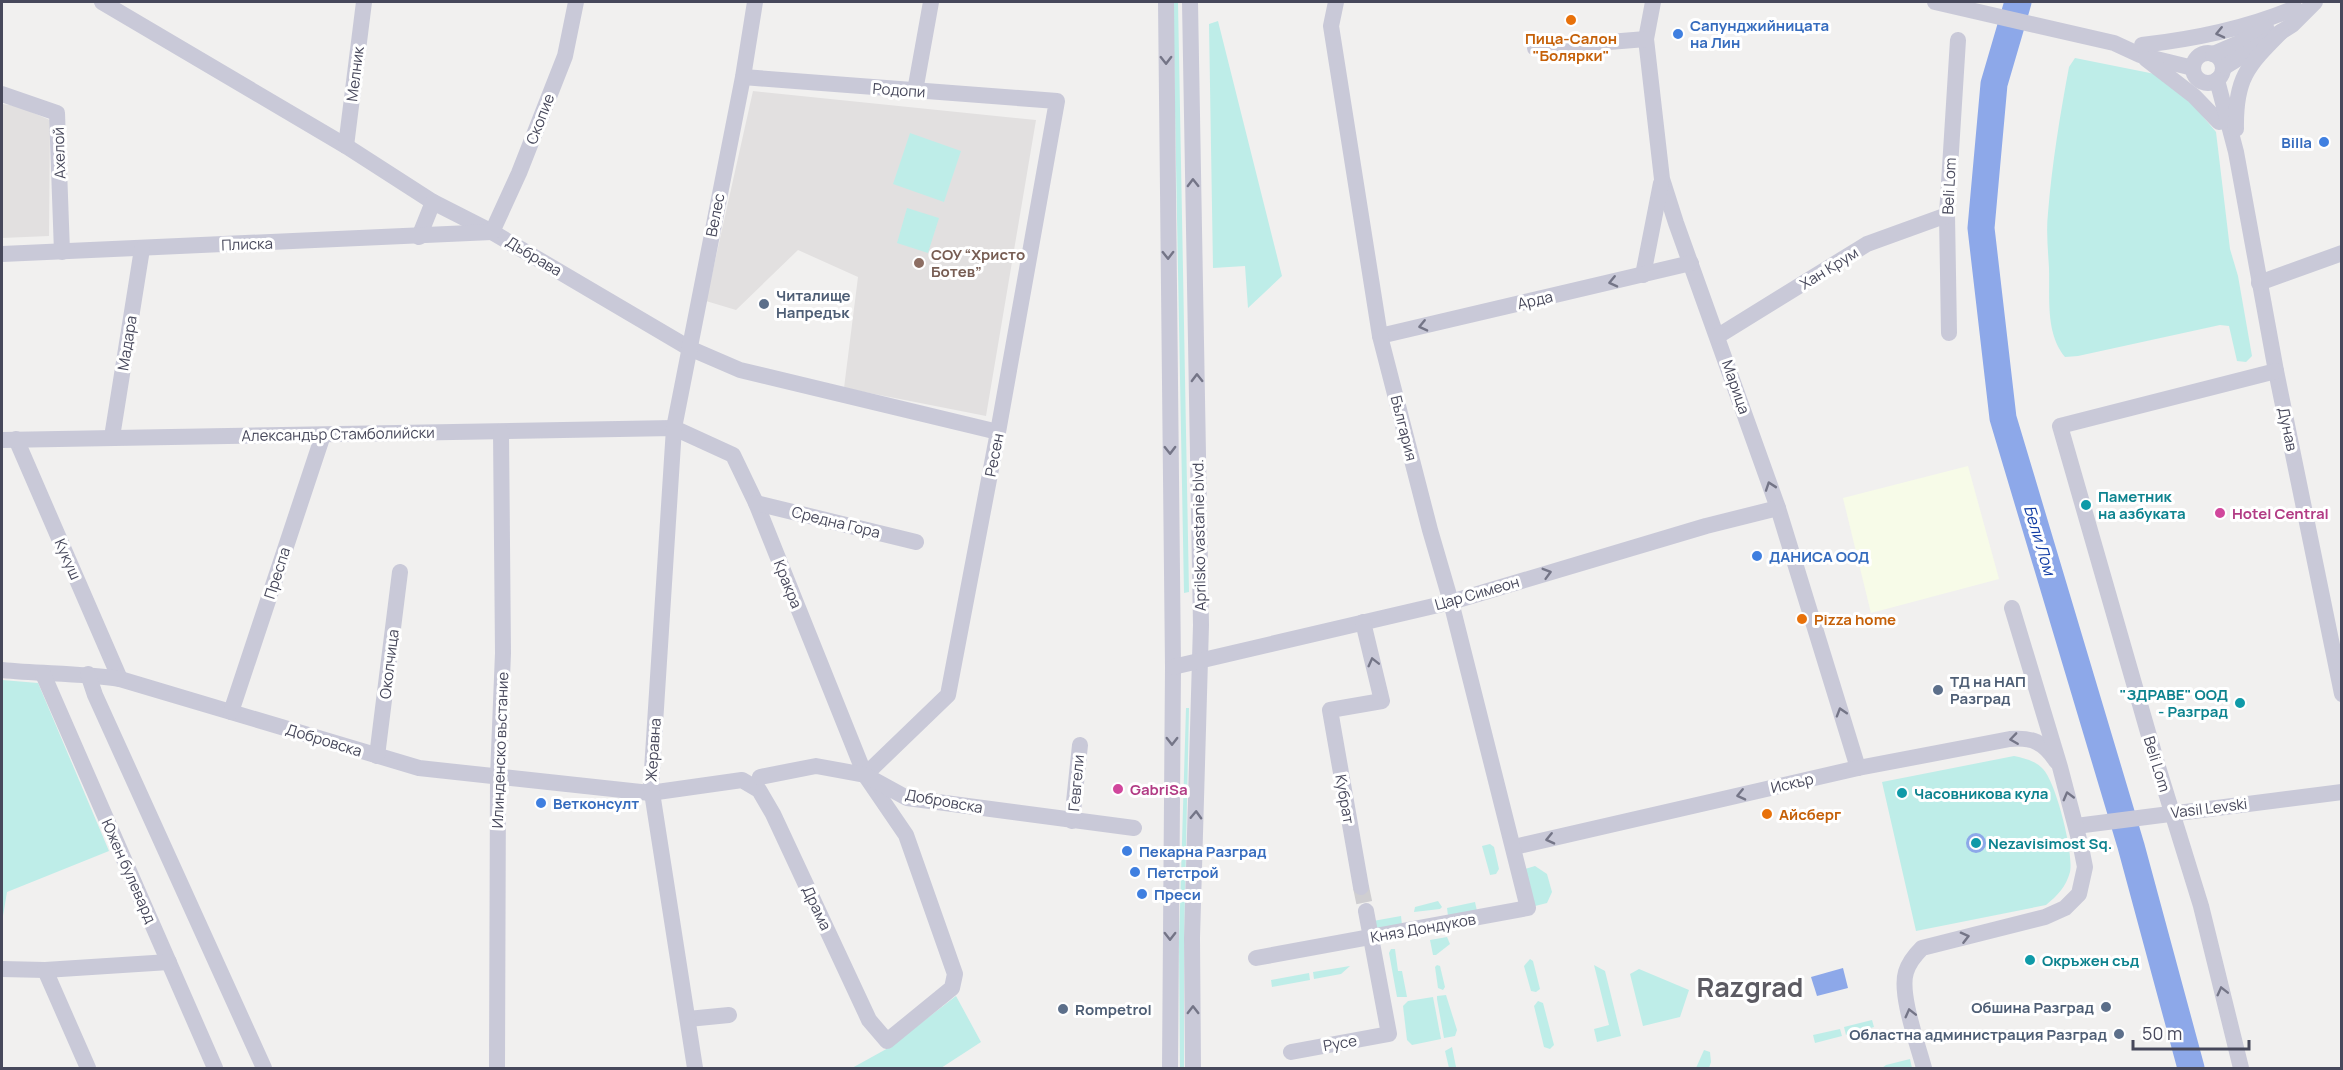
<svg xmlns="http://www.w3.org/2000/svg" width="2343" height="1070" font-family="Manrope,sans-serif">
<rect width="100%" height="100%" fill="#f1f0ef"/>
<path fill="#f7fbe8" d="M 1968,466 L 1999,579 L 1871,613 L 1843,498 Z"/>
<g fill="#e2e0e0">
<path d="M 753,91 L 1036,120 L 986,416 L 844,388 L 858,277 L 798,250 L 736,310 L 706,301 Z"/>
<path d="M 2,104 L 17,106 L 50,120 L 49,236 L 2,238 Z"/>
</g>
<g fill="#beede8">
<path d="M 1173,2 L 1178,2 L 1189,592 L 1184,593 Z"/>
<path d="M 1218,21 L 1282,276 L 1248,308 L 1245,266 L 1213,268 L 1209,24 Z"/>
<path d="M 2075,58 L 2155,74 L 2179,88 L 2216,132 L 2230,249 L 2238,276 L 2252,356 L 2246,362 L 2237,361 L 2229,326 L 2220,325 L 2078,356 L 2065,357 C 2045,333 2050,297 2049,268 C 2048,250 2046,231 2048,213 C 2052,164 2060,115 2069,67 Z"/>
<path d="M 910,133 L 961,151 L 944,202 L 893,184 Z"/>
<path d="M 907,208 L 939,218 L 928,253 L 897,243 Z"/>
<path d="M 2,680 L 38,683 L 109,851 L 7,892 L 2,922 Z"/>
<path d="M 1186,708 L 1189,708 L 1184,942 L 1184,1068 L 1180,1068 L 1179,942 Z"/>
<path d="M 2014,756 C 2024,758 2036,761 2043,769 C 2056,782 2074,854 2070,872 C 2066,887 2057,896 2046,905 L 1916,931 L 1882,782 Z"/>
<path d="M 1490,844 L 1494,847 L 1499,869 L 1496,874 L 1490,875 L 1482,846 Z"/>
<path d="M 1535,866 L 1547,874 L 1552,892 L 1547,903 L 1535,906 L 1525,869 Z"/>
<path d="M 1438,901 L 1442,907 L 1440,909 L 1414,912 L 1415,907 Z"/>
<path d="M 1475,902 L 1477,911 L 1448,916 L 1447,908 Z"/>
<path d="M 1401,916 L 1402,925 L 1375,930 L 1373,921 Z"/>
<path d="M 1447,937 L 1450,944 L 1436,955 L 1433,955 L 1430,940 Z"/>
<path d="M 1391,949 L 1395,949 L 1398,971 L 1402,971 L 1407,997 L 1397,997 L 1389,953 Z"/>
<path d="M 1530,959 L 1533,961 L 1540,989 L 1536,992 L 1531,991 L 1524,966 Z"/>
<path d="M 1437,965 L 1440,966 L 1445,987 L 1443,990 L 1438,988 L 1435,967 Z"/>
<path d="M 1594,965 L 1605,971 L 1621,1036 L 1597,1042 L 1594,1029 L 1609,1025 Z"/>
<path d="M 1350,966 L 1341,974 L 1314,979 L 1313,972 Z"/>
<path d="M 1639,969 L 1689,990 L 1680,1017 L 1643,1026 L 1630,974 Z"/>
<path d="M 1309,973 L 1310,980 L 1272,987 L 1271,980 Z"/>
<path d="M 1446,995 L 1457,1030 L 1455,1036 L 1444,1038 L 1437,999 L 1437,996 Z"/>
<path d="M 956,996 L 981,1042 L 941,1068 L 852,1068 L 890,1047 Z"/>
<path d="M 1433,997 L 1441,1039 L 1412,1045 L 1407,1040 L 1403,1006 L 1408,1001 Z"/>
<path d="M 1538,1001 L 1543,1003 L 1554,1045 L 1550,1049 L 1544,1047 L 1534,1006 Z"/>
<path d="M 1872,1020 L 1874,1027 L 1846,1035 L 1844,1027 Z"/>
<path d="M 1840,1029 L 1842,1036 L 1815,1043 L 1813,1035 Z"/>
<path d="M 1452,1047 L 1456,1067 L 1455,1068 L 1449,1068 L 1445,1051 Z"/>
<path d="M 1704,1050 L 1710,1052 L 1711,1062 L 1709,1068 L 1696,1068 Z"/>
<path d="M 1910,1059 L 1912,1068 L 1882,1068 L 1886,1065 Z"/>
</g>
<g fill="#8da8e9">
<circle cx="1976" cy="843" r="10"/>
<path d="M 1843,968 L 1848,988 L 1817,996 L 1811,977 Z"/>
</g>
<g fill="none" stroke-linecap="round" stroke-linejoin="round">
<path stroke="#8da8e9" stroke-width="27" d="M 2018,2 L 1994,84 L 1981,228 L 2003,418 L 2131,846 L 2191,1068"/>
<path stroke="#cfced1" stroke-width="16" stroke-dasharray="16 8" stroke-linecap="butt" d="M 1361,887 L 1366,911"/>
<g stroke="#c9c9d8" stroke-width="16">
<path d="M 102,2 L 346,146 L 433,202 L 492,232 L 689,348 L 740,370 L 998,432"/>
<path d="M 1166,2 L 1173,667 L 1170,1068"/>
<path d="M 1190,2 L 1201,625 L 1192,938 L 1193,1068"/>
<path d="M 1653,2 L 1646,39 L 1662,179 L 1676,223 L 1778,508 L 1858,768"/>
<path d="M 1935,2 L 2114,43 L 2140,55 L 2193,68"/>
<path d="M 2142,45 C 2195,39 2245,29 2295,8"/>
<path d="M 1535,48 L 1646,39"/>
<circle cx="2208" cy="68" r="15"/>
<path d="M 2213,54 L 2241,42 L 2266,27"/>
<path d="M 2146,59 L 2194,96 L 2219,122"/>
<path d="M 2223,68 L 2292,25 L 2315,2"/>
<path d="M 743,77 L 1057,101 L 998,432 L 948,695 L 865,775"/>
<path d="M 2217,80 L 2236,152 L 2276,371 L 2342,694"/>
<path d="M 915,91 L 931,2"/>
<path d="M 2,94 L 57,113 L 62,252"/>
<path d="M 2236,129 C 2235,79 2247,66 2281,32"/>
<path d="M 346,146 L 364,2"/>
<path d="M 419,237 L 433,202"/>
<path d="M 2,254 L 492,232 L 519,173 L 565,56 L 576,2"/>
<path d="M 1643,275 L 1661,183"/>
<path d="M 2259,283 L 2342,253"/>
<path d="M 1949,333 L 1947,215 L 1958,40"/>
<path d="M 1380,336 L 1691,263"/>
<path d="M 1718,336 L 1867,244 L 1947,215"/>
<path d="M 112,437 L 142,249"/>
<path d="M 16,439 L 120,679"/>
<path d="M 2,440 L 674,428 L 733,455 L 756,503 L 865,775 L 906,835 L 955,974 L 952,988 L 887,1041 L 869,1020 L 773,814 L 759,790 L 742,780 L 650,793 L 419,768 L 120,679 C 81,673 41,674 2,670"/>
<path d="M 756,503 L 916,542"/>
<path d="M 1173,667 L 1451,602 L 1706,526 L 1778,508"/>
<path d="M 43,674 L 215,1068"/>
<path d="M 88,674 L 95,695 L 264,1068"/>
<path d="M 231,712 L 323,435"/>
<path d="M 377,756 L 400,572"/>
<path d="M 760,777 L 816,766 L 865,775 L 907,798 L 1134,828"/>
<path d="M 1072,821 L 1080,745"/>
<path d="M 2076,826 L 2342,792"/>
<path d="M 1514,847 L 1858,768 L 2010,739 C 2032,737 2044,742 2056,761"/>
<path d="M 1361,887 L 1330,710 L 1382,701 L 1363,622"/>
<path d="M 1256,958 L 1528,908 L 1451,602 L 1430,530 L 1380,336 L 1331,26 L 1336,2"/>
<path d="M 2,969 L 45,970 L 169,962"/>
<path d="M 45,970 L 88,1068"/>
<path d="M 688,1019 L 729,1015"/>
<path d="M 1291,1052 L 1389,1034 L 1366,911"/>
<path d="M 497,1068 L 498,776 L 503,653 L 501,432"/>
<path d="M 695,1068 L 651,786 L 674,428 L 743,77 L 755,2"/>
<path d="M 1924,1068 C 1918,1045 1899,994 1906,972 C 1909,962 1915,955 1922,948 L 2045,917 L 2065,908 L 2079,894 L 2085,867 L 2081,847 L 2060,767 L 2012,608"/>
<path d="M 2241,1068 L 2201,906 L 2158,767 L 2060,426 L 2276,371"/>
</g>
</g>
<defs><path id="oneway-chevron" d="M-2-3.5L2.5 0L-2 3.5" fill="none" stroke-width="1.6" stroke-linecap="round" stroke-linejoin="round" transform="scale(1.5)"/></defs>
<g stroke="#747587">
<use href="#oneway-chevron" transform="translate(2220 33) rotate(167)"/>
<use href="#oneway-chevron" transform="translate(1166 60) rotate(89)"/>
<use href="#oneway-chevron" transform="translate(1193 183) rotate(-91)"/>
<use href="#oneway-chevron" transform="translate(1168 255) rotate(89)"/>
<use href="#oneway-chevron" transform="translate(1613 282) rotate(167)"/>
<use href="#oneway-chevron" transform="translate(1423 326) rotate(167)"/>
<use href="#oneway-chevron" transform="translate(1197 378) rotate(-91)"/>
<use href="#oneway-chevron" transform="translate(1170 450) rotate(89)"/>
<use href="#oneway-chevron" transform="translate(1770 486) rotate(-109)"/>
<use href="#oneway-chevron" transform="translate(1547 573) rotate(-16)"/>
<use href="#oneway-chevron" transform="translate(1373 662) rotate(-104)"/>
<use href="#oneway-chevron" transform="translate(1841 712) rotate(-107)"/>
<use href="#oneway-chevron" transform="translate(2014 739) rotate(172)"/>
<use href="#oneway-chevron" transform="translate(1172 741) rotate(90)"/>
<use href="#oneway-chevron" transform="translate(1741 795) rotate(167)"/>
<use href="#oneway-chevron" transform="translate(2068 796) rotate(-105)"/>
<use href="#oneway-chevron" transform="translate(1196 815) rotate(-88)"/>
<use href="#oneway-chevron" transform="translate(1550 839) rotate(167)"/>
<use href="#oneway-chevron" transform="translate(1170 936) rotate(90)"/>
<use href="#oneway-chevron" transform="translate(1965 937) rotate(-14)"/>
<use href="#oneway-chevron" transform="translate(2222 991) rotate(-104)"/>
<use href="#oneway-chevron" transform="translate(1193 1010) rotate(-90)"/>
<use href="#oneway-chevron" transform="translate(1910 1013) rotate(-104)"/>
</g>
<g fill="#e8710a" stroke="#fff" stroke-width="2">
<circle cx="1571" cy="20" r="6"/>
<circle cx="1802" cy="619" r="6"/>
<circle cx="1767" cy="814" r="6"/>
</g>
<g fill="#3f7fe0" stroke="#fff" stroke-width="2">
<circle cx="1678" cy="34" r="6"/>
<circle cx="2324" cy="142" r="6"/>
<circle cx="1757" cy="556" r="6"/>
<circle cx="541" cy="803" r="6"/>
<circle cx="1127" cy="851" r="6"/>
<circle cx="1135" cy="872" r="6"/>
<circle cx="1142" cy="894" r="6"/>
</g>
<circle fill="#8d6e63" stroke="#fff" stroke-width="2" cx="919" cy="263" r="6"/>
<g fill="#5c6f8a" stroke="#fff" stroke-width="2">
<circle cx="764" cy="304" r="6"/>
<circle cx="1938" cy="690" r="6"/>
<circle cx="2106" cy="1007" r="6"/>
<circle cx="1063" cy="1009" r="6"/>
<circle cx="2119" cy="1034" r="6"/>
</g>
<g fill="#0f9aa8" stroke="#fff" stroke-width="2">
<circle cx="2086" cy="505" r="6"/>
<circle cx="2240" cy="703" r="6"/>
<circle cx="1902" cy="793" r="6"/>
<circle cx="1976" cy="843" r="6"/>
<circle cx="2030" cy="960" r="6"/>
</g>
<g fill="#d1479c" stroke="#fff" stroke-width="2">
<circle cx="2220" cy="513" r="6"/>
<circle cx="1118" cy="789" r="6"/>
</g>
<g text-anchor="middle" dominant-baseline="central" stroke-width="6" stroke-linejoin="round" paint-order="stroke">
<g font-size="15" font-weight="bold" fill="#366cbe" stroke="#fff" text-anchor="start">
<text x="1690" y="25">Сапунджийницата<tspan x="1690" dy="17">на Лин</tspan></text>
<text x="2312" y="142" text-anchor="end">Billa</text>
<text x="1769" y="556">ДАНИСА ООД</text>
<text x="553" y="803">Ветконсулт</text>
<text x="1139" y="851">Пекарна Разград</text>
<text x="1147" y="872">Петстрой</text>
<text x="1154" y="894">Преси</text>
</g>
<g font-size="15" font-weight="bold" fill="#c56008" stroke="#fff" text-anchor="start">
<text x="1571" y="38" text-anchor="middle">Пица-Салон<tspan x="1571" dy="17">"Болярки"</tspan></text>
<text x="1814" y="619">Pizza home</text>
<text x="1779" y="814">Айсберг</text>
</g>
<g font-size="15" fill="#47485b" stroke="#fff">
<text transform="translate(355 74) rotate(-83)">Мелник</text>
<text transform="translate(899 90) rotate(4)">Родопи</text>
<text transform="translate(540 119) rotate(-69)">Скопие</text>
<text transform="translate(59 153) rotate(-92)">Ахелой</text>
<text transform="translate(1949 186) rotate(-87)">Beli Lom</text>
<text transform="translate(715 215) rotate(-79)">Велес</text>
<text transform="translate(247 244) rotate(-2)">Плиска</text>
<text transform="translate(534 256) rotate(31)">Дъбрава</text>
<text transform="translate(1829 268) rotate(-32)">Хан Крум</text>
<text transform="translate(1535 300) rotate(-13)">Арда</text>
<text transform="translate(127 343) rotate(-81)">Мадара</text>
<text transform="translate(1736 387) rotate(71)">Марица</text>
<text transform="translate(1404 428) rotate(76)">България</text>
<text transform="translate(2288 429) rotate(78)">Дунав</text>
<text transform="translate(338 434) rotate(-1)">Александър Стамболийски</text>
<text transform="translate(994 455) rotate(-79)">Ресен</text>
<text transform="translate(836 522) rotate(14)">Средна Гора</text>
<text transform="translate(1199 535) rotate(-91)">Aprilsko vastanie blvd.</text>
<text transform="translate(68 559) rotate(66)">Кукуш</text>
<text transform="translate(277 573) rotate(-72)">Преспа</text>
<text transform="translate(788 584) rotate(68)">Кракра</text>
<text transform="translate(1477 593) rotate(-16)">Цар Симеон</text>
<text transform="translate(389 664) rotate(-83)">Околчица</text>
<text transform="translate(324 740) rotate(17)">Добровска</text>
<text transform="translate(500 750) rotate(-88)">Илинденско въстание</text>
<text transform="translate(653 750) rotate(-86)">Жеравна</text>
<text transform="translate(2157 764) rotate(73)">Beli Lom</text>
<text transform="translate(1076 783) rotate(-85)">Гевгели</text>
<text transform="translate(1792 783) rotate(-13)">Искър</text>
<text transform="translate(1345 799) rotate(80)">Кубрат</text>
<text transform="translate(944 801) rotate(10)">Добровска</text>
<text transform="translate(2209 808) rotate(-7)">Vasil Levski</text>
<text transform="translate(129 871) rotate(66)">Южен булевард</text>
<text transform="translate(817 908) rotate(65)">Драма</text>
<text transform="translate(1423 928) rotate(-10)">Княз Дондуков</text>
<text transform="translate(1340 1043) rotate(-10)">Русе</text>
</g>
<g font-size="15" font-weight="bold" fill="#785e54" stroke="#fff" text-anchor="start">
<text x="931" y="254">СОУ “Христо<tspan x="931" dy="17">Ботев”</tspan></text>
</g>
<g font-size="15" font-weight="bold" fill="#4e5e75" stroke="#fff" text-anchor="start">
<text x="776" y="295">Читалище<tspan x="776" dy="17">Напредък</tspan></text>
<text x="1950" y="681">ТД на НАП<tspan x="1950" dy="17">Разград</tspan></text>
<text x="2094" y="1007" text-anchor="end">Обшина Разград</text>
<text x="1075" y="1009">Rompetrol</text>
<text x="2107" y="1034" text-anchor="end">Областна администрация Разград</text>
</g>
<g font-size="15" font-weight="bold" fill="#0d838f" stroke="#fff" text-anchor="start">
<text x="2098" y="496">Паметник<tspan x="2098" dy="17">на азбуката</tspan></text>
<text x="2228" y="694" text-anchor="end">"ЗДРАВЕ" ООД<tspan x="2228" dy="17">- Разград</tspan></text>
<text x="1914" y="793">Часовникова кула</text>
<text x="1988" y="843">Nezavisimost Sq.</text>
<text x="2042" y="960">Окръжен съд</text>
</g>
<g font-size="15" font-weight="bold" fill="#b23c85" stroke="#fff" text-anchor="start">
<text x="2232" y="513">Hotel Central</text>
<text x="1130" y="789">GabriSa</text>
</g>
<g font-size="16" font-style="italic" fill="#113ca4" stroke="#fff">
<text transform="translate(2040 540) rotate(73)">Бели Лом</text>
</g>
<g font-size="27" font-weight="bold" fill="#5c5b63" stroke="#fff">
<text x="1750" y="986">Razgrad</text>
</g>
</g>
<rect width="2343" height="1070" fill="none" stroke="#47485b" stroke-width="6"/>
<path d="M2133 1040v9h116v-9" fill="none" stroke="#47485b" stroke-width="3"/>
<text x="2142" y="1040" font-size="18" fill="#47485b" stroke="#ffffff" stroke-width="4.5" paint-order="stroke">50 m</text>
</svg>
